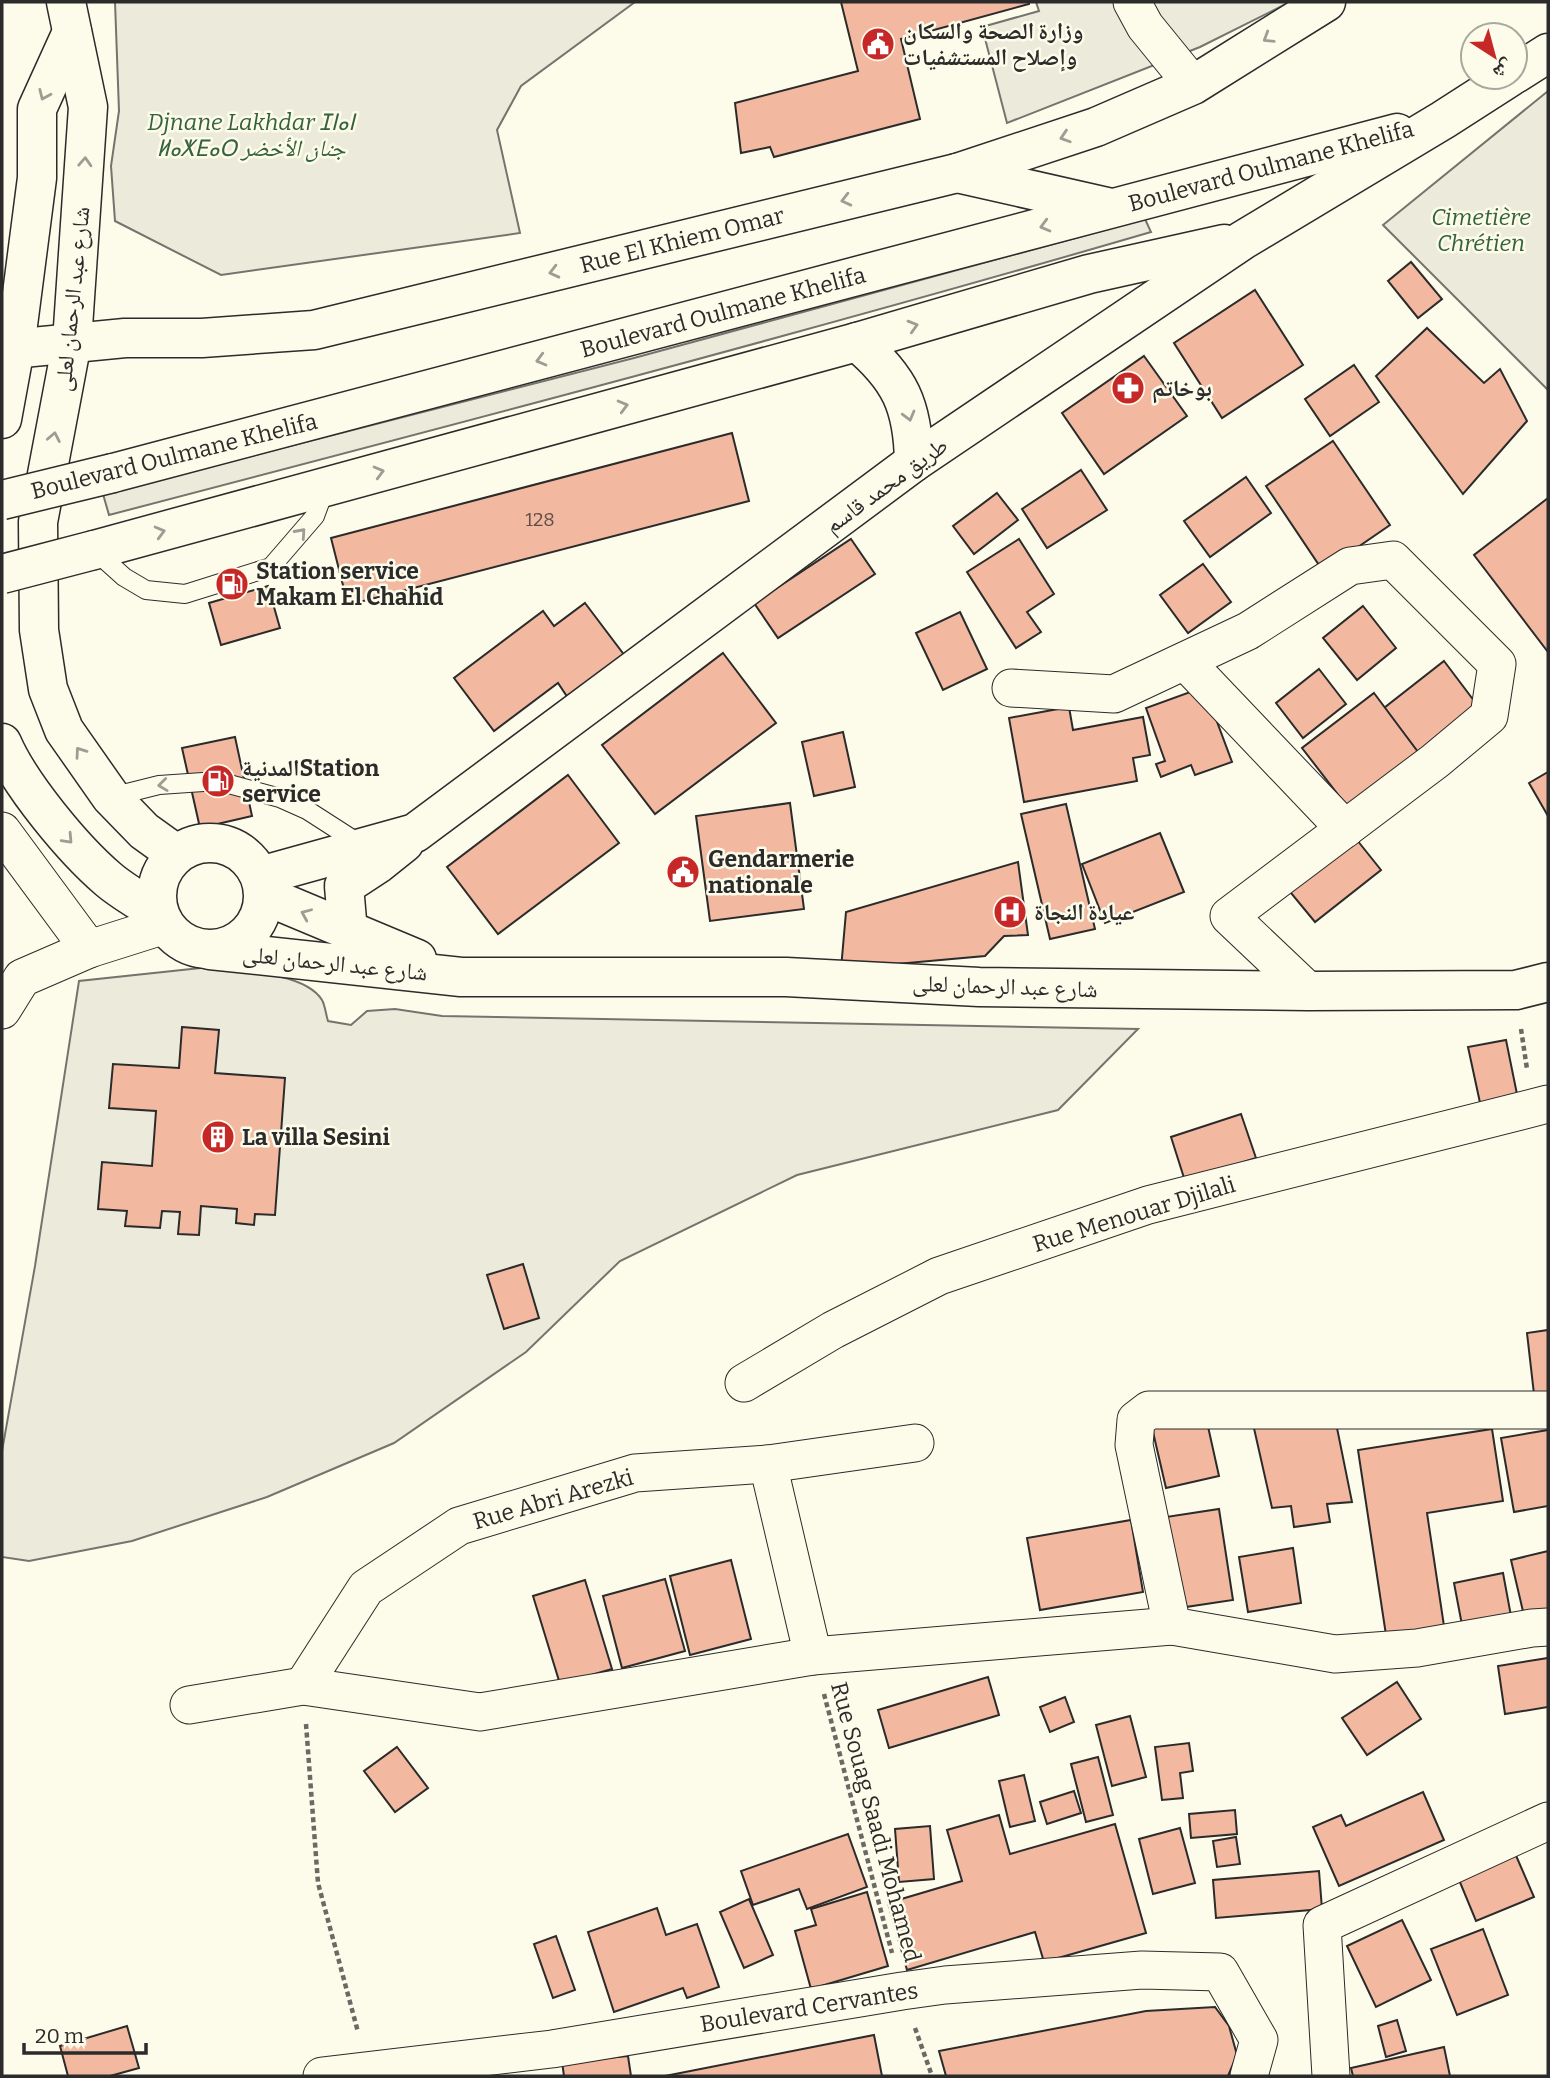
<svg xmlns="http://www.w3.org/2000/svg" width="1550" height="2078" font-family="Bitter,'Noto Naskh Arabic','Noto Sans Tifinagh',serif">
<rect width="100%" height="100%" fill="#fdfbea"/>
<g fill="#ecebdb" stroke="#74746e" stroke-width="2">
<path d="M 115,2 L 635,2 L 521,86 L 497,130 L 520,233 L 221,275 L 115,221 L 111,166 L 119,111 Z"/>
<path d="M 1036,2 L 1290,2 L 1200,47 L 1007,123 L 982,27 L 1039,11 Z"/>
<path d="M 1548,91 L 1548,390 L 1383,225 Z"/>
<path d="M 1145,219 L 1151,232 C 805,333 457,424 109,515 L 103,494 L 634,358 Z"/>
<path d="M 210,967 C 240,971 305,972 322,1000 C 325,1005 326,1015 328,1021 L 351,1025 L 367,1011 L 395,1009 L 442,1016 L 1138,1029 L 1058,1110 L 797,1175 L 620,1261 L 526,1352 L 394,1443 L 267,1497 L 132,1541 L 29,1561 L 2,1557 L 2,1451 L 35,1266 L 79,981 Z"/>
</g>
<g fill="#f2b8a0" stroke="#2b2b2b" stroke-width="2">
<path d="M 841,2 L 1029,2 L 1029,4 L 901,39 L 920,119 L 774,157 L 770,147 L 741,153 L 735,103 L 858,71 Z"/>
<path d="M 1411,262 L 1442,299 L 1418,318 L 1388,281 Z"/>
<path d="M 1255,290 L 1303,365 L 1222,418 L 1174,343 Z"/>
<path d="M 1427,328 L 1484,383 L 1500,369 L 1527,421 L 1463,494 L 1376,376 Z"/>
<path d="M 1144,356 L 1187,416 L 1104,474 L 1062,413 Z"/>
<path d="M 1354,365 L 1379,402 L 1330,436 L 1305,399 Z"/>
<path d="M 732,433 L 749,501 L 348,605 L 331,538 Z"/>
<path d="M 1333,441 L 1390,525 L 1323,571 L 1266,486 Z"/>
<path d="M 1081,470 L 1107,510 L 1047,548 L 1022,509 Z"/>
<path d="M 1246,477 L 1271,513 L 1210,557 L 1184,521 Z"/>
<path d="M 997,493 L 1018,520 L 974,554 L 953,526 Z"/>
<path d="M 1548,498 L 1548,652 L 1474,555 Z"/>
<path d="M 851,539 L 875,574 L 778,638 L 754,603 Z"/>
<path d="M 1019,539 L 1054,594 L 1027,612 L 1041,632 L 1016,648 L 967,572 Z"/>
<path d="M 1203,564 L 1231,602 L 1188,633 L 1160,595 Z"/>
<path d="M 268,586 L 280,628 L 221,645 L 209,603 Z"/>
<path d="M 585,603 L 625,656 L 568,698 L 558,683 L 494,731 L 454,678 L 543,611 L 554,626 Z"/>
<path d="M 1363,606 L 1396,648 L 1357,680 L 1323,638 Z"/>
<path d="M 960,612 L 987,669 L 943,690 L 916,633 Z"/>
<path d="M 723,653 L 776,723 L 655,814 L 602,745 Z"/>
<path d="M 1444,661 L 1484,714 L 1424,760 L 1384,708 Z"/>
<path d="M 1319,669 L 1346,704 L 1303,738 L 1276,703 Z"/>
<path d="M 1204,687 L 1232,762 L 1195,775 L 1191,765 L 1161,777 L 1156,764 L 1165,761 L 1146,708 Z"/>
<path d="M 1374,693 L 1424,760 L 1353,814 L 1302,748 Z"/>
<path d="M 1069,707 L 1073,730 L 1143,717 L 1150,755 L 1133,758 L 1137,781 L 1024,802 L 1009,718 Z"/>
<path d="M 843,732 L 855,787 L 814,796 L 802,742 Z"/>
<path d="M 235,737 L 252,816 L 200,828 L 182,748 Z"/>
<path d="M 1548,772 L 1548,816 L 1529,783 Z"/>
<path d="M 568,775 L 619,843 L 498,934 L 447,867 Z"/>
<path d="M 790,803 L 804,909 L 710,921 L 696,816 Z"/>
<path d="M 1066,804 L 1095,929 L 1050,939 L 1021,814 Z"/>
<path d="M 1160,833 L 1184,892 L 1105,923 L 1082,864 Z"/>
<path d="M 1353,835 L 1381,870 L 1315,922 L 1286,887 Z"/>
<path d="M 1018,862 L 1028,935 L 1004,936 L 985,956 L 841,969 L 846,912 Z"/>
<path d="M 182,1027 L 219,1030 L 215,1073 L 285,1078 L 275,1215 L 255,1214 L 254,1225 L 236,1223 L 237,1209 L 201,1206 L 199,1235 L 178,1234 L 180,1212 L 162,1211 L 160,1228 L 125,1226 L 127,1211 L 98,1209 L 102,1162 L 152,1166 L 156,1111 L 109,1108 L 113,1064 L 179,1068 Z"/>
<path d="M 1506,1040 L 1519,1104 L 1482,1112 L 1468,1047 Z"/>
<path d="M 1241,1114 L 1256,1158 L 1185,1181 L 1171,1137 Z"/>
<path d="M 523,1264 L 539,1318 L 504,1329 L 487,1275 Z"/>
<path d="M 1548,1330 L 1548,1392 L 1534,1394 L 1527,1333 Z"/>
<path d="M 1205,1413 L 1219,1476 L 1166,1488 L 1150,1419 Z"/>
<path d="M 1251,1415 L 1335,1418 L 1352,1502 L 1327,1504 L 1330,1522 L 1294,1527 L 1291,1506 L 1272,1508 Z"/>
<path d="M 1492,1429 L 1503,1501 L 1427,1513 L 1444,1626 L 1386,1635 L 1358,1450 Z"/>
<path d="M 1548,1430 L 1548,1506 L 1514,1512 L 1501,1438 Z"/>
<path d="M 1219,1509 L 1233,1600 L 1179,1608 L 1166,1517 Z"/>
<path d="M 1131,1520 L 1143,1592 L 1040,1610 L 1027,1538 Z"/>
<path d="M 1293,1548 L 1301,1603 L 1248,1612 L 1239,1557 Z"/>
<path d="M 1548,1551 L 1548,1614 L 1525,1620 L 1511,1560 Z"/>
<path d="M 731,1560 L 751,1639 L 690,1655 L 670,1576 Z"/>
<path d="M 1503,1573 L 1511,1616 L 1462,1625 L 1454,1583 Z"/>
<path d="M 665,1579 L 685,1651 L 622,1668 L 603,1596 Z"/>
<path d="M 585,1580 L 612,1669 L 560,1684 L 533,1596 Z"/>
<path d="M 1548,1658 L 1548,1707 L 1505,1714 L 1498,1666 Z"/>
<path d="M 988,1677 L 999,1715 L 889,1748 L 878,1710 Z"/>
<path d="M 1397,1682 L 1421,1719 L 1367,1755 L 1342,1718 Z"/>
<path d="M 1065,1697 L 1074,1722 L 1050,1732 L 1040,1707 Z"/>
<path d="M 1130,1716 L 1146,1777 L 1112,1786 L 1096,1725 Z"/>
<path d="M 1189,1743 L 1193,1771 L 1180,1773 L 1183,1798 L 1162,1800 L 1155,1747 Z"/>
<path d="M 397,1747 L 428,1788 L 395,1812 L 364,1771 Z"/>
<path d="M 1098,1757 L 1113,1815 L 1086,1822 L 1071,1764 Z"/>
<path d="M 1024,1775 L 1035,1821 L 1010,1827 L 999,1781 Z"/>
<path d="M 1074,1791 L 1081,1813 L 1047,1824 L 1040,1802 Z"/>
<path d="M 1423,1792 L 1444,1840 L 1339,1886 L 1313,1827 L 1341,1815 L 1346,1826 Z"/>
<path d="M 1235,1810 L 1237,1834 L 1191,1838 L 1189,1814 Z"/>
<path d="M 999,1815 L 1010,1854 L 1115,1824 L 1146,1933 L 1044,1962 L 1035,1932 L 907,1970 L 888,1903 L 962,1881 L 947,1830 Z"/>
<path d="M 930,1826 L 934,1879 L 899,1882 L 895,1829 Z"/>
<path d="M 1180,1828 L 1195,1883 L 1153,1894 L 1139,1839 Z"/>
<path d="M 848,1834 L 867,1887 L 807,1909 L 799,1889 L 753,1905 L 741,1871 Z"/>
<path d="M 1236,1837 L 1240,1864 L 1217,1867 L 1213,1841 Z"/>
<path d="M 1514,1851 L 1534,1897 L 1476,1921 L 1457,1875 Z"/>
<path d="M 1319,1871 L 1322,1909 L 1216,1918 L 1213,1880 Z"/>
<path d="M 867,1892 L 888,1966 L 811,1989 L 795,1931 L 816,1925 L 811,1909 Z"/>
<path d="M 749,1899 L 773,1955 L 744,1968 L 720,1912 Z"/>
<path d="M 657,1908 L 666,1935 L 697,1924 L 719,1987 L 687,1998 L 683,1988 L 614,2012 L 588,1932 Z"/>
<path d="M 1402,1920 L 1431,1980 L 1376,2007 L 1347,1946 Z"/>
<path d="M 1483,1929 L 1508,1995 L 1457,2015 L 1431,1949 Z"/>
<path d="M 556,1936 L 575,1990 L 553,1998 L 534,1944 Z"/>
<path d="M 1215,2007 L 1229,2026 L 1237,2055 L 1228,2076 L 946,2076 L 939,2051 L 1146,2011 Z"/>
<path d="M 1397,2020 L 1406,2051 L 1386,2057 L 1378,2026 Z"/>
<path d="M 127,2026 L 139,2068 L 110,2076 L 68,2076 L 60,2046 Z"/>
<path d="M 874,2035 L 882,2076 L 665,2076 Z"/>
<path d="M 1444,2047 L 1450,2076 L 1353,2076 L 1351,2068 Z"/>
<path d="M 628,2056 L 631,2076 L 564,2076 L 562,2062 Z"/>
</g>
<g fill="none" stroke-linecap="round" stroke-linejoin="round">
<defs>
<g id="lane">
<path d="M 94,550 L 124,577 L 146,590 L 185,594 L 271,567 L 315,516 L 325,489"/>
<path d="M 111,797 L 159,785 L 218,781 L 280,798 L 307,810 L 363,846"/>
</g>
<g id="street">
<path d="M 1132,2 L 1145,26 L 1193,85"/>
<path d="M 1185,661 L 1345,829"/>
<path d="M 1011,688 L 1114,694 L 1248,631 L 1350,566 L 1393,560 L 1497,664 L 1489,716 L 1435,761 L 1229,916 L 1308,991"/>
<path d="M 2,831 L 89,949"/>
<path d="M 2,1010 L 22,978 L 89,949 L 165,925"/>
<path d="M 744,1383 L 833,1330 L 939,1276 L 1148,1205 L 1548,1104"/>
<path d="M 1548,1410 L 1149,1410 L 1136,1420 L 1134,1445 L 1172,1626 L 1335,1654 L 1417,1648 L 1532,1628 L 1548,1627"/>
<path d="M 768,1464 L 813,1656"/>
<path d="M 303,1686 L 366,1588 L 459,1526 L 635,1473 L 768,1464 L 915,1443"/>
<path d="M 189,1705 L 303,1686 L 480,1712 L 813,1656 L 1172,1626"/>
<path d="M 322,2076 L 552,2049 L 902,1991 L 945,1985 L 1142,1970 L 1220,1972 L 1259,2040 L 1249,2076"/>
<path d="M 1331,2076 L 1322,1925 L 1548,1821"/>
</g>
<g id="secondary">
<path d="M 66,2 L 88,107 L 72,342 L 38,522 L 39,630 L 48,689 L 64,730 L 111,797 L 144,831 L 176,854"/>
<path d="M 1515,74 L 1548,53"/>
<path d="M 957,173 L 1107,207"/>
<path d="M 857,342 C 900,378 913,406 914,462"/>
<path d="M 2,350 L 125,338 L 202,338 L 314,330 L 957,173 L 1096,127 L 1193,85 L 1326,2"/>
<path d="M 2,419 L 15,348 L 37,178 L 37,109 L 72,32"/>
<path d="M 113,473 L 1397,133"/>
<path d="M 94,550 L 857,342 L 1089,274 L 1224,244"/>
<path d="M 2,743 C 20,785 73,849 108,879 C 123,892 142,902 158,913"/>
<circle cx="210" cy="896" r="53"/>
<path d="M 260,876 L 415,833 L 914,462 L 1243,240 L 1443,120 L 1510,77"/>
<path d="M 264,895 L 417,959"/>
<path d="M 348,932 L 344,886 L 379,863 L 404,843"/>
<path d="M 210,950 L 461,977 L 786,977 L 979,987 L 1308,991 L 1516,990 L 1548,982"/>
</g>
</defs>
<use href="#lane" stroke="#2b2b2b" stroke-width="20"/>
<use href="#street" stroke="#2b2b2b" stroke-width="39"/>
<use href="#secondary" stroke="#2b2b2b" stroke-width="41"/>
<g stroke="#6a6964" stroke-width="4.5" stroke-dasharray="5 3.5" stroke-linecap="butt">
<path d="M 1521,1029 L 1527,1069"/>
<path d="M 824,1694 L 892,1953"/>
<path d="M 306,1724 L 318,1883 L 358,2032"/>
<path d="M 915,2028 L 932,2076"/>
</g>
<use href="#lane" stroke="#fdfbea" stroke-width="18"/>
<use href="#street" stroke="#fdfbea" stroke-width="37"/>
<use href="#secondary" stroke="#fdfbea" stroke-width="38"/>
<defs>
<g id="secondary-bridge">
<path d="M 2,500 L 113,473"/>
<path d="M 2,574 L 94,550"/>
</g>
</defs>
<use href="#secondary-bridge" stroke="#2b2b2b" stroke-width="41" stroke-linecap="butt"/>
<use href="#secondary-bridge" stroke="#fdfbea" stroke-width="38"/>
</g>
<defs><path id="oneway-chevron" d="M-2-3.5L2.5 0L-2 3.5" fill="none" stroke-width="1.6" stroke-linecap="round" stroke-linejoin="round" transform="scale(1.75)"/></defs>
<g stroke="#9e9d94">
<use href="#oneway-chevron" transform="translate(1268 38) rotate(148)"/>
<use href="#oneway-chevron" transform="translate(44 95) rotate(114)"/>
<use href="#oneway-chevron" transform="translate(1065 137) rotate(162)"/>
<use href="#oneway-chevron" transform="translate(85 162) rotate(-87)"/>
<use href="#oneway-chevron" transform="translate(846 200) rotate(166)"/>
<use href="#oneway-chevron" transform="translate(1045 226) rotate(165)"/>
<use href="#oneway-chevron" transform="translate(554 272) rotate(166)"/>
<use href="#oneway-chevron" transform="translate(913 326) rotate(-16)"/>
<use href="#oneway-chevron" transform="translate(541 360) rotate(165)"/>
<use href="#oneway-chevron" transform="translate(623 406) rotate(-15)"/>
<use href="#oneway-chevron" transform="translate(909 416) rotate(75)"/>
<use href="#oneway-chevron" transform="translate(54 437) rotate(-79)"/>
<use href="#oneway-chevron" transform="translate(379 472) rotate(-15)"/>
<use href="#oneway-chevron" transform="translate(160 532) rotate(-15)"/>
<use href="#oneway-chevron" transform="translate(301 533) rotate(-48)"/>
<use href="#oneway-chevron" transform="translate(80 752) rotate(-125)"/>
<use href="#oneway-chevron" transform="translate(163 785) rotate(173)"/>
<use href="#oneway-chevron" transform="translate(68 839) rotate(47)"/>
<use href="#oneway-chevron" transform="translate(306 914) rotate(-157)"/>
</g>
<defs>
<symbol id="civic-disc" viewBox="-11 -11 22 22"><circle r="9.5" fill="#c62828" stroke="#fdfbea"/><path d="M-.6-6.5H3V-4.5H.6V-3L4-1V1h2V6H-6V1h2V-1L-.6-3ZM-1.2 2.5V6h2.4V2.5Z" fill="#fff"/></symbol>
<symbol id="pharmacy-disc" viewBox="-11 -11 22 22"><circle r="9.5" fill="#c62828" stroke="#fdfbea"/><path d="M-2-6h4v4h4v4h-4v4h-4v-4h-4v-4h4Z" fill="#fff"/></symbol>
<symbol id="fuel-disc" viewBox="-11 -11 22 22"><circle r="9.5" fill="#c62828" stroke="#fdfbea"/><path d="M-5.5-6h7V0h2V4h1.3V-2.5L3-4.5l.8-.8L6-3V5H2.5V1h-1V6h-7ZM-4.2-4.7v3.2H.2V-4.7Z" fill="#fff"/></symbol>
<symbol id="hospital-disc" viewBox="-11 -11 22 22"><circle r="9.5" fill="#c62828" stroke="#fdfbea"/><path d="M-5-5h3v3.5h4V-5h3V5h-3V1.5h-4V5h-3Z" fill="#fff"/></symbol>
<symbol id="building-disc" viewBox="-11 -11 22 22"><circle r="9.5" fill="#c62828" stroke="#fdfbea"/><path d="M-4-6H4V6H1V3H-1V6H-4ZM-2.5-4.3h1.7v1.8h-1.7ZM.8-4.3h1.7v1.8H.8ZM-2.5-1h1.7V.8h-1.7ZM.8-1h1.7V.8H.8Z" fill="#fff"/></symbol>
</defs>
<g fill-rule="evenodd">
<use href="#civic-disc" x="859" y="25" width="38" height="38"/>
<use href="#pharmacy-disc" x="1109" y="369" width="38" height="38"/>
<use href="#fuel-disc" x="213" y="565" width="38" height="38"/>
<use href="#fuel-disc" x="199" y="762" width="38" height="38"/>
<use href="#civic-disc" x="664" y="853" width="38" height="38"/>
<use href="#hospital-disc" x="991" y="893" width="38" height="38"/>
<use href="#building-disc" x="199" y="1118" width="38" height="38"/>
</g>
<g text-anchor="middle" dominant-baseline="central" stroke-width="5" stroke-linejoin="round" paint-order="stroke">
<g font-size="19" fill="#5d4e48">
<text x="540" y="519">128</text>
</g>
<g font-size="23" font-weight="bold" fill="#2b2b2b" stroke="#fdfbea" text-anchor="start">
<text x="903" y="31">وزارة الصحة والسكان<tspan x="903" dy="26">وإصلاح المستشفيات</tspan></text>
<text x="1152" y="388">بوخاتم</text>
<text x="256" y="571">Station service<tspan x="256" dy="26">Makam El Chahid</tspan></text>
<text x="242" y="768">المدنيةStation<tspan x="242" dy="26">service</tspan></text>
<text x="708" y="859">Gendarmerie<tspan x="708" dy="26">nationale</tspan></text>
<text x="1034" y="912">عيادة النجاة</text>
<text x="242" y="1137">La villa Sesini</text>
</g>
<g font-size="23" font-style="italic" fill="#34623c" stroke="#fdfbea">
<text x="251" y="122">Djnane Lakhdar ⵊⵏⴰⵏ<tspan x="251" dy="26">ⵍⴰⵅⴹⴰⵔ جنان الأخضر</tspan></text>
<text x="1481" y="217">Cimetière<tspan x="1481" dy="26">Chrétien</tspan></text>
</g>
<g font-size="23" fill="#2b2b2b" stroke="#fdfbea">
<text transform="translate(1271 166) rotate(-15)">Boulevard Oulmane Khelifa</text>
<text transform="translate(682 240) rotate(-14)">Rue El Khiem Omar</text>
<text transform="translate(72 299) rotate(-84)">شارع عبد الرحمان لعلى</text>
<text transform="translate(723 312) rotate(-15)">Boulevard Oulmane Khelifa</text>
<text transform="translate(174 456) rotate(-14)">Boulevard Oulmane Khelifa</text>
<text transform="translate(886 485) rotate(-36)">طريق محمد قاسم</text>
<text transform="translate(335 963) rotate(6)">شارع عبد الرحمان لعلى</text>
<text transform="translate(1005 986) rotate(2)">شارع عبد الرحمان لعلى</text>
<text transform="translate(1134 1214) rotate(-17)">Rue Menouar Djilali</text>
<text transform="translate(553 1499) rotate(-16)">Rue Abri Arezki</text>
<text transform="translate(876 1822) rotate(75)">Rue Souag Saadi Mohamed</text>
<text transform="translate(809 2007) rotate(-9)">Boulevard Cervantes</text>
</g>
</g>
<rect width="1550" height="2078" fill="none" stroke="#2b2b2b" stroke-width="7"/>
<g transform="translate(1494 56) rotate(144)"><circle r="33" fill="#fdfbea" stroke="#a9a89e" stroke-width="2"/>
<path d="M0-5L12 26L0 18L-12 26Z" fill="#c62828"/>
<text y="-10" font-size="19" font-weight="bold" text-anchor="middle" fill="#2b2b2b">ش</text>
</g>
<path d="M24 2043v10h122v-10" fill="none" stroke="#2b2b2b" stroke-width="3.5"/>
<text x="35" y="2043" font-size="21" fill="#2b2b2b" stroke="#fdfbea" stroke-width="5" paint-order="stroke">20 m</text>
</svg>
